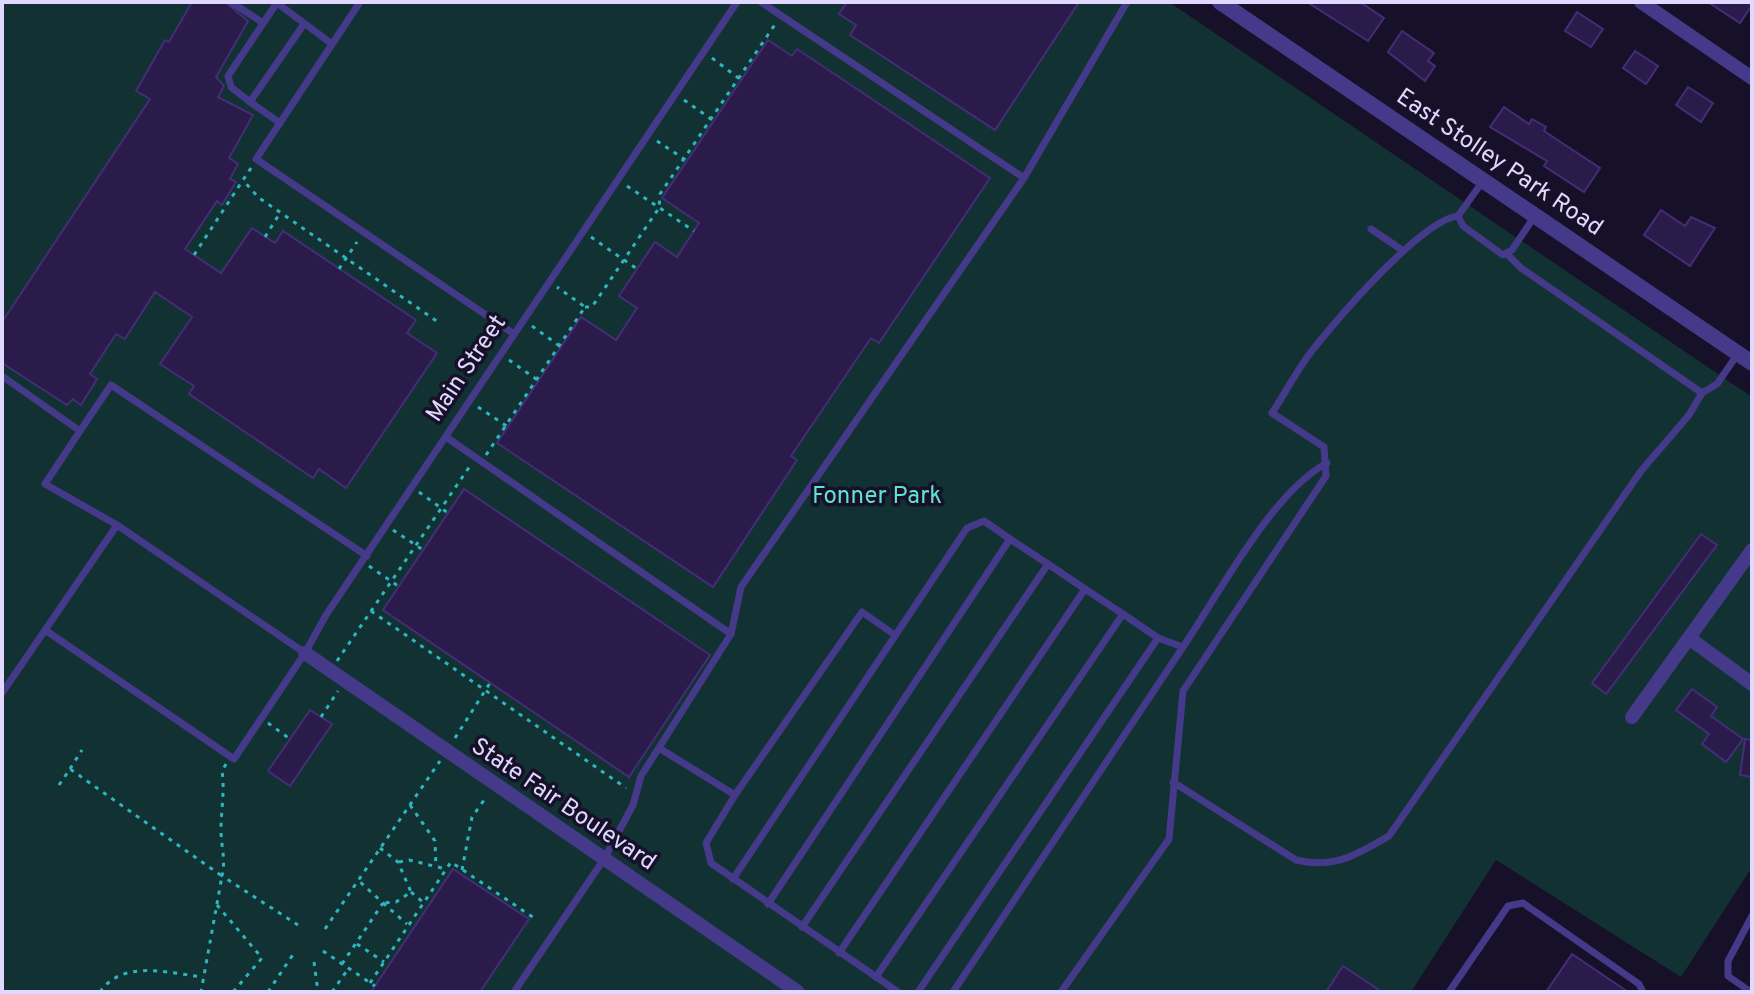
<svg xmlns="http://www.w3.org/2000/svg" width="1754" height="994" font-family="Overpass,sans-serif">
<rect width="100%" height="100%" fill="#171029"/>
<path fill="#123133" d="M 2,2 L 1169,2 L 1752,397 L 1752,867 L 1681,977 L 1496,860 L 1411,992 L 2,992 Z"/>
<g fill="#2a1b4b" stroke="#442d77" stroke-width="2">
<path d="M 192,2 L 225,2 L 248,21 L 216,77 L 224,86 L 218,97 L 253,115 L 229,158 L 238,164 L 230,179 L 236,182 L 222,205 L 217,201 L 185,249 L 221,273 L 252,228 L 275,243 L 283,231 L 416,320 L 407,333 L 437,353 L 346,488 L 319,469 L 313,478 L 189,394 L 194,386 L 160,364 L 192,317 L 155,292 L 125,339 L 116,334 L 90,374 L 97,379 L 81,405 L 73,399 L 67,405 L 2,363 L 2,322 L 150,99 L 136,91 L 165,40 L 169,42 Z"/>
<path d="M 847,2 L 1079,2 L 995,130 L 850,35 L 856,25 L 839,14 Z"/>
<path d="M 1307,2 L 1360,2 L 1384,18 L 1368,41 Z"/>
<path d="M 1708,2 L 1752,2 L 1752,5 L 1740,23 Z"/>
<path d="M 1577,12 L 1603,29 L 1591,47 L 1565,31 Z"/>
<path d="M 1402,31 L 1434,53 L 1428,61 L 1435,66 L 1425,81 L 1388,52 Z"/>
<path d="M 768,40 L 792,56 L 797,49 L 990,178 L 879,343 L 871,338 L 791,456 L 797,460 L 713,587 L 497,443 L 581,317 L 616,340 L 637,308 L 619,296 L 655,242 L 677,257 L 699,223 L 662,198 Z"/>
<path d="M 1635,51 L 1658,66 L 1646,84 L 1623,68 Z"/>
<path d="M 1688,87 L 1713,103 L 1701,122 L 1676,105 Z"/>
<path d="M 1504,107 L 1529,124 L 1532,119 L 1546,127 L 1544,131 L 1600,168 L 1584,192 L 1544,166 L 1547,161 L 1490,127 Z"/>
<path d="M 1661,210 L 1685,226 L 1691,217 L 1715,228 L 1690,266 L 1644,235 Z"/>
<path d="M 464,489 L 710,655 L 629,777 L 383,610 Z"/>
<path d="M 1701,534 L 1717,545 L 1606,694 L 1592,683 Z"/>
<path d="M 1692,689 L 1717,707 L 1711,716 L 1743,739 L 1726,762 L 1702,744 L 1709,734 L 1676,710 Z"/>
<path d="M 310,710 L 332,724 L 290,786 L 268,771 Z"/>
<path d="M 1745,739 L 1752,740 L 1752,777 L 1740,775 Z"/>
<path d="M 453,869 L 529,919 L 480,992 L 371,992 Z"/>
<path d="M 1572,954 L 1628,992 L 1546,992 Z"/>
<path d="M 1343,966 L 1382,992 L 1326,992 Z"/>
</g>
<g fill="none" stroke-linecap="round" stroke-linejoin="round">
<g stroke="#2db6be" stroke-width="3" stroke-dasharray="4 6" stroke-linecap="butt">
<path d="M 712,58 L 741,80"/>
<path d="M 684,100 L 714,121"/>
<path d="M 657,141 L 687,161"/>
<path d="M 251,168 L 243,180 L 258,197 L 438,322"/>
<path d="M 627,186 L 694,231"/>
<path d="M 265,237 L 280,213"/>
<path d="M 591,237 L 637,269"/>
<path d="M 194,255 L 243,180"/>
<path d="M 339,269 L 357,242"/>
<path d="M 585,307 L 592,307 L 659,208 L 660,194 L 776,23"/>
<path d="M 532,326 L 561,347"/>
<path d="M 509,360 L 539,381"/>
<path d="M 478,407 L 508,427"/>
<path d="M 486,455 L 585,307 L 557,287"/>
<path d="M 419,492 L 448,513"/>
<path d="M 393,530 L 423,550"/>
<path d="M 369,566 L 398,586"/>
<path d="M 371,611 L 626,788"/>
<path d="M 337,661 L 470,466"/>
<path d="M 321,717 L 338,691"/>
<path d="M 268,723 L 290,739"/>
<path d="M 455,738 L 490,683"/>
<path d="M 226,764 L 222,771 C 225,791 221,810 221,830 C 221,847 226,859 222,876 L 298,925"/>
<path d="M 70,769 L 82,750"/>
<path d="M 59,785 L 70,769 L 222,876 L 201,992"/>
<path d="M 410,805 L 435,841 L 436,867"/>
<path d="M 380,848 L 398,862 L 411,892 L 396,902 L 383,903"/>
<path d="M 399,862 L 409,860 L 446,869"/>
<path d="M 462,870 L 472,817 L 487,796"/>
<path d="M 411,892 L 424,903"/>
<path d="M 383,903 L 407,924"/>
<path d="M 217,905 L 262,958 L 233,992"/>
<path d="M 325,929 L 440,761"/>
<path d="M 357,944 L 384,962"/>
<path d="M 323,951 L 375,986"/>
<path d="M 314,962 L 318,992"/>
<path d="M 342,964 L 383,903 L 358,880"/>
<path d="M 370,983 L 451,862 L 534,918"/>
<path d="M 100,992 C 123,959 168,973 203,977"/>
<path d="M 268,992 L 294,953"/>
<path d="M 332,992 L 348,969"/>
</g>
<g stroke="#453a89" stroke-width="7">
<path d="M 231,2 L 263,23"/>
<path d="M 360,2 L 256,159 L 514,334"/>
<path d="M 277,3 L 332,44"/>
<path d="M 276,4 L 228,76 L 231,87 L 250,102 L 304,24"/>
<path d="M 250,102 L 280,123"/>
<path d="M 1024,178 L 1127,2"/>
<path d="M 1458,216 L 1463,226 L 1503,255 L 1512,250 L 1534,217"/>
<path d="M 1371,229 L 1402,250"/>
<path d="M 1506,253 L 1521,268 L 1702,393 L 1717,384 L 1737,355"/>
<path d="M 2,376 L 80,431 L 111,385 L 367,556"/>
<path d="M 80,431 L 45,484 L 117,525 L 305,653"/>
<path d="M 446,437 L 731,634 L 641,776 L 633,805 L 604,859 L 514,992"/>
<path d="M 45,630 L 234,759 L 305,653 L 326,615 L 737,2"/>
<path d="M 731,634 L 741,587 L 1024,178 L 761,2"/>
<path d="M 1183,647 C 1219,594 1272,492 1327,463"/>
<path d="M 2,693 L 117,525"/>
<path d="M 659,748 L 735,795 L 706,843 L 711,863 L 898,992"/>
<path d="M 1173,782 L 1296,860 C 1334,869 1357,855 1389,836 L 1641,471 L 1689,415 L 1702,393"/>
<path d="M 735,795 L 862,612 L 895,635"/>
<path d="M 733,879 L 967,528 L 984,521 L 1010,539"/>
<path d="M 768,904 L 1010,539 L 1048,564"/>
<path d="M 802,927 L 1048,564 L 1085,589"/>
<path d="M 839,953 L 1085,589 L 1123,614"/>
<path d="M 876,977 L 1123,614 L 1158,638 L 918,992"/>
<path d="M 953,992 L 1183,647 L 1158,638"/>
<path d="M 1061,992 L 1169,839 L 1183,691 L 1326,476 L 1324,447 L 1272,413 C 1284,395 1295,374 1308,356 C 1332,324 1421,220 1458,216 L 1483,181"/>
<path d="M 1449,992 L 1508,906 L 1523,903 L 1639,984 L 1643,992"/>
<path d="M 1751,992 L 1728,976 L 1728,961 L 1752,916"/>
</g>
<g stroke="#453a89" stroke-width="14">
<path d="M 1641,2 L 1752,78"/>
<path d="M 1689,638 L 1752,684"/>
<path d="M 305,653 L 798,992"/>
<path d="M 1632,717 L 1752,550"/>
</g>
<path stroke="#453a89" stroke-width="16" d="M 1220,2 L 1752,363"/>
</g>
<g text-anchor="middle" dominant-baseline="central" stroke-width="7" stroke-linejoin="round" paint-order="stroke">
<g font-size="24" fill="#e0d8ff" stroke="#171029">
<text transform="translate(1499 163) rotate(34)">East Stolley Park Road</text>
<text transform="translate(467 369) rotate(-56)">Main Street</text>
<text transform="translate(563 805) rotate(34)">State Fair Boulevard</text>
</g>
<g font-size="24" fill="#5fe3d1" stroke="#171029">
<text x="877" y="497">Fonner Park</text>
</g>
</g>
<rect width="1754" height="994" fill="none" stroke="#e0d8ff" stroke-width="8"/>
</svg>
